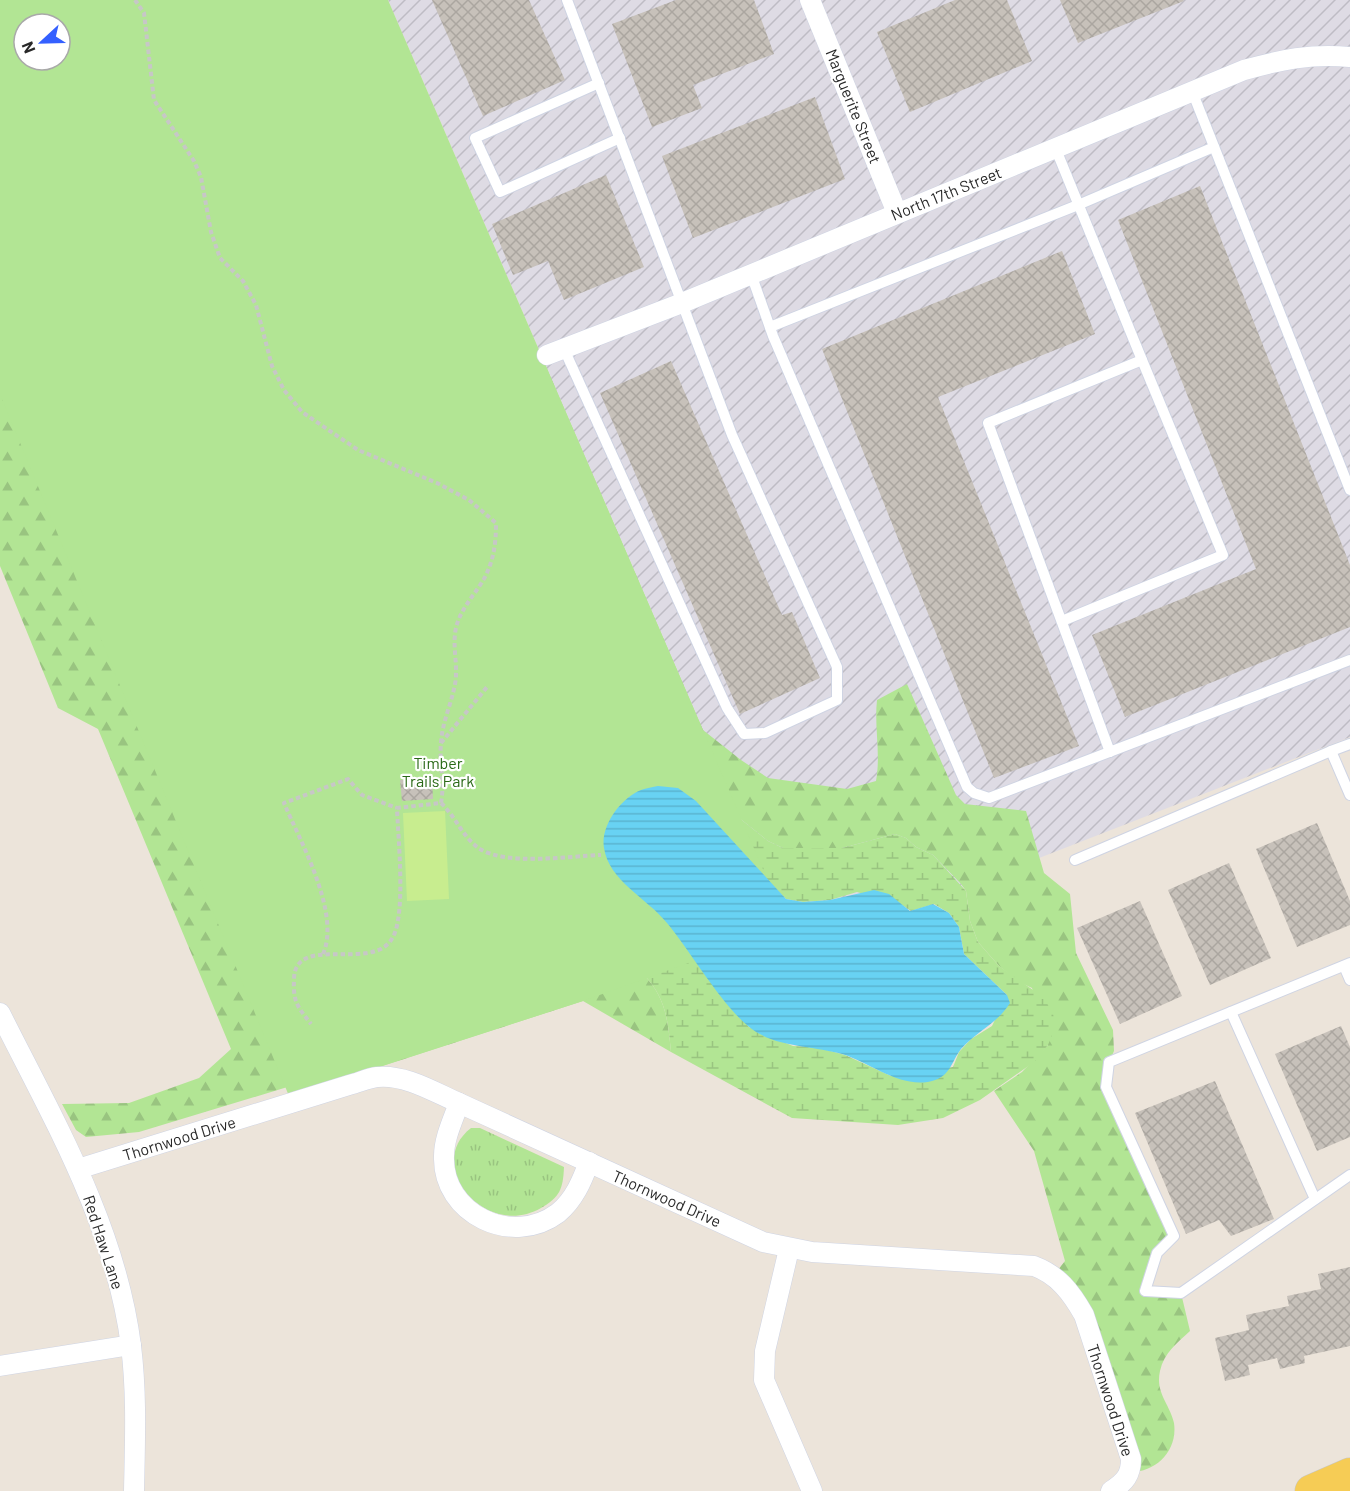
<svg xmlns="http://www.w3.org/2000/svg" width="1350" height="1491" font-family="Barlow,sans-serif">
<defs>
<pattern id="industrial-furrows" width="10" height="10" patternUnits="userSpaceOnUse" patternTransform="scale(1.5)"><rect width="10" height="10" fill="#dedbe4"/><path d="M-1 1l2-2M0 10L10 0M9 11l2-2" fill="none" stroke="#bebcc4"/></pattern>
<pattern id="grass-tufts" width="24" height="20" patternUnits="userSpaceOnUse" patternTransform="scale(1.5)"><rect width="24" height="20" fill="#b2e594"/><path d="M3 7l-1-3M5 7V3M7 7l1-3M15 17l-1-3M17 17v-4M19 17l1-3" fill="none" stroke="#99c480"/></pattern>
<pattern id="forest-firs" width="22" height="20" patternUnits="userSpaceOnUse" patternTransform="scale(1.5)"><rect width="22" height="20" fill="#b2e594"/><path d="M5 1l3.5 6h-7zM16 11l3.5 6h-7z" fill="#99c480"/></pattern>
<pattern id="wetland-marsh" width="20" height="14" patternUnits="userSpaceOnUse" patternTransform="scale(1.5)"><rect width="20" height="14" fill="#b2e594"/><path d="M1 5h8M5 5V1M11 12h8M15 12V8" fill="none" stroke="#99c480"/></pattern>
<pattern id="water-rules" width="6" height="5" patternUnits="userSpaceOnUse" patternTransform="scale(1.5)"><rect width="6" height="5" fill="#68d2f3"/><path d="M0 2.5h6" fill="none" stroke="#5ab4d0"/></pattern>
<pattern id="building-cross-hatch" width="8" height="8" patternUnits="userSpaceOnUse" patternTransform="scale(1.5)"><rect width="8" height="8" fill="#c7c1ba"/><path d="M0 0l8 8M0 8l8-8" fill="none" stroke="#aba6a0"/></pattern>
</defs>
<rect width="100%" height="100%" fill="#ece4da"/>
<path fill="url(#industrial-furrows)" d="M 388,0 L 1350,0 L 1350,737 L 890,916 L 788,927 Z"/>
<path fill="url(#grass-tufts)" d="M 471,1128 L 480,1128 L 564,1167 C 563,1189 560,1197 541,1208 C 485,1240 423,1165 471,1128 Z"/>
<g fill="url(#forest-firs)">
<path d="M 0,282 L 294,1085 L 139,1132 L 86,1137 L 76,1130 L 62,1104 L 129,1103 L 199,1078 L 231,1049 L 98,729 L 58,708 L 0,566 Z"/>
<path d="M 542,357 L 703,730 L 741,760 L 768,778 L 847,789 L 876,781 C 881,754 874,727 877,700 L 907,684 L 956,795 L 965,804 L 1026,811 L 1044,873 L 1070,894 L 1076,953 L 1113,1030 L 1114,1051 L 1109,1062 L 1106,1087 L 1174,1236 L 1157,1253 L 1145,1290 L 1181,1293 L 1190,1331 C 1177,1343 1164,1353 1160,1371 C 1155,1393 1170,1404 1174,1423 C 1178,1451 1156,1472 1131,1472 L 1084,1315 L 1053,1276 L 1065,1261 L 1034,1151 L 994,1091 L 1022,1072 L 1048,1045 L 1032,988 L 1019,982 L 999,966 L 978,942 L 970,921 L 966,891 L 961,884 L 933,855 L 916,847 L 906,838 L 895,834 L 842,848 L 783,848 L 768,841 L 738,817 L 643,974 C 666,997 668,1021 671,1052 L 583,1001 L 327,1084 Z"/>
</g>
<path fill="url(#wetland-marsh)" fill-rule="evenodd" d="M 738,817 L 768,841 L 783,848 L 842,848 L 895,834 L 906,838 L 916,847 L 933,855 L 966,891 L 970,921 L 978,942 L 999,966 L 1043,997 L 1053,1013 L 1055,1028 L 1048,1045 L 1034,1062 L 980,1100 L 943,1118 L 898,1125 L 792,1118 L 671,1052 C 668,1021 666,997 643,974 ZM 758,871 L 786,899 L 803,902 L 830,900 L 857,892 L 902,905 L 911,911 L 934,904 L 949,913 L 959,927 L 964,954 L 1007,995 L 992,1026 L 971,1039 L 959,1052 L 953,1067 L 891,1076 L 845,1055 L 816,1047 L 793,1046 L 771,1037 L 749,1027 L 688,949 Z"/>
<path fill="#b2e594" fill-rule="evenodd" d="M 0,0 L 388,0 L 788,927 L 583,1001 L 289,1096 L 0,394 ZM 24,24 L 60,24 L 60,60 L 24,60 Z"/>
<path fill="#c8ed8f" d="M 445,811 L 449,899 L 407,901 L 403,813 Z"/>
<path fill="url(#water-rules)" d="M 658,786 L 678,788 L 696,801 L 786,899 L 803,902 L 830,900 L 874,890 L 889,894 L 910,911 L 933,904 L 949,913 L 959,927 L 964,954 L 1007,995 L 1010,1003 C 997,1024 977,1031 961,1049 C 951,1062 951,1076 932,1081 C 901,1089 871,1063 842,1054 C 812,1045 774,1048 748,1026 C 721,1004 691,952 667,923 C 647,898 609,881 604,848 C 600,826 621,798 641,790 C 646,788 653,787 658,786 Z"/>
<g fill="url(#building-cross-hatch)">
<path d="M 432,0 L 529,0 L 565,80 L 483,116 Z"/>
<path d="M 676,0 L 754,0 L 774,54 L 693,85 L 702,108 L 652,127 L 612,24 Z"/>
<path d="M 955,0 L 1007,0 L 1032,61 L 910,112 L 877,32 Z"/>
<path d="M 1060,0 L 1183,0 L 1184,1 L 1078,43 Z"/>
<path d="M 815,97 L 845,179 L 693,238 L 662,156 Z"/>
<path d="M 606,175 L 644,267 L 564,300 L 548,261 L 513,275 L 492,224 Z"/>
<path d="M 1200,186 L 1350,565 L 1350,627 L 1125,717 L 1092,635 L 1256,569 L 1118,220 Z"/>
<path d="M 1062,251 L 1095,334 L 938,397 L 1079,746 L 994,778 L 822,349 Z"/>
<path d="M 671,361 L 782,615 L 792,612 L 820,678 L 740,714 L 600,393 Z"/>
<path d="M 432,778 L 433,799 L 402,801 L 400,780 Z"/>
<path d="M 1317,823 L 1350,901 L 1350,925 L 1297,947 L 1256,849 Z"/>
<path d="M 1229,863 L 1271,958 L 1210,985 L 1168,890 Z"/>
<path d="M 1140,901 L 1182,996 L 1120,1024 L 1077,928 Z"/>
<path d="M 1341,1026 L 1350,1047 L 1350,1137 L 1317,1151 L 1275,1054 Z"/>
<path d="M 1215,1081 L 1274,1219 L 1231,1236 L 1219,1220 L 1186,1234 L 1135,1113 Z"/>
<path d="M 1350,1267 L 1350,1346 L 1304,1356 L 1305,1363 L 1280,1369 L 1277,1358 L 1248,1365 L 1250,1375 L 1225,1381 L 1215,1338 L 1249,1330 L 1246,1315 L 1289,1306 L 1287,1296 L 1321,1289 L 1318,1274 Z"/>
</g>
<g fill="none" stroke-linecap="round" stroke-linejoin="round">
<defs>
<g id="lane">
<path d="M 599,83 L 475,138 L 500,192 L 620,138"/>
<path d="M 1192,91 L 1350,490"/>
<path d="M 1055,147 L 1142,360 L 988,423 L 1110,752"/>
<path d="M 751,274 L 773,336 L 967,787 L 974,793 L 989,798 L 1350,660"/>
<path d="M 770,327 L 1078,205 L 1214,147"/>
<path d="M 564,349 L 727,708 L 744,734 L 765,733 L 837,700 L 837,667 L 732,435 L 567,0"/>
<path d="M 1062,621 L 1223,555 L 1142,360"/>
<path d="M 1350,744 L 1331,751 L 1350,795"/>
<path d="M 1075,860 L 1331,751"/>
<path d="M 1350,963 L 1109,1062 L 1106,1087 L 1174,1236 L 1157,1253 L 1145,1291 L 1181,1293 L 1350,1175"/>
<path d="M 1344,966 L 1350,980"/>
<path d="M 1231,1012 L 1315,1199"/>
</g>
<g id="street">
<path d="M 810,0 L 897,213"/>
<path d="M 547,355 L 682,303 L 1244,70 C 1280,60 1312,53 1350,57"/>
<path d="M 0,1013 C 53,1119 116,1226 131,1346 C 137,1394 135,1442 134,1491"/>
<path d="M 459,1103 C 453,1120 444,1138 444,1156 C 442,1215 513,1247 558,1213 C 574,1200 582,1181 589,1162"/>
<path d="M 78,1169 L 349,1085 C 358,1083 368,1078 377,1077 C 405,1074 434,1092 459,1103 L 763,1242 L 812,1252 L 1034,1266 C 1058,1275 1071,1292 1084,1315 L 1131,1459 C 1131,1475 1125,1482 1111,1491"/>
<path d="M 789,1249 L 765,1351 L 764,1380 L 812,1491"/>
<path d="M 0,1366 L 131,1345"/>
</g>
<path id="primary" d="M 1311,1491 L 1350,1474"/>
</defs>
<use href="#lane" stroke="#cfd4e3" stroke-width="12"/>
<use href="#street" stroke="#cfd4e3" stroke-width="21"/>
<use href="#primary" stroke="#c7c7c7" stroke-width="33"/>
<g stroke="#c7c7c7" stroke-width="4" stroke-dasharray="4.5 3" stroke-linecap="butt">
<path d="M 135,0 L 144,13 L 154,100 L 194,161 L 201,177 L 211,232 L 220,258 L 243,281 L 256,305 L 272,366 L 284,390 L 302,412 L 358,450 L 437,483 L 469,500 L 496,523 C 496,543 494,559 485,577 C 475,595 457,612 455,634 C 453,652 459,670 454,689 C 450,707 442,724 441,743 C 439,763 445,782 441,803 L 397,808 C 398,837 406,913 393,937 C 374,974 295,932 294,979 C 293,1002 297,1006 311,1024"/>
<path d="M 441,743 L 487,687"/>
<path d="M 441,803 C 456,817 463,838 480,849 C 508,866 569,856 601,855"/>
<path d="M 323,954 C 341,913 300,841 284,803 L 348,779 L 362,795 L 397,808"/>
</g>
<use href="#lane" stroke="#fff" stroke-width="10"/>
<use href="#street" stroke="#fff" stroke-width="20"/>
<use href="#primary" stroke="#f6cc55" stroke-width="32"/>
</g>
<g text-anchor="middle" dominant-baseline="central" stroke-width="4.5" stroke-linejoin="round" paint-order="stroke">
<g font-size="16" fill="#292929" stroke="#fff">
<text transform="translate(854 106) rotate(68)">Marguerite Street</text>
<text transform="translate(946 193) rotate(-22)">North 17th Street</text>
<text transform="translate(179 1138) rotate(-17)">Thornwood Drive</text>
<text transform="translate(667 1198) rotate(24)">Thornwood Drive</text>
<text transform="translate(104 1242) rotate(72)">Red Haw Lane</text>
<text transform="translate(1111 1400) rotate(72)">Thornwood Drive</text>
</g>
<g font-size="16" fill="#2a6917" stroke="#fff">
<text x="438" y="762">Timber<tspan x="438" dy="18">Trails Park</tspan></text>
</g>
</g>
<g transform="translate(42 42) rotate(248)"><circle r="28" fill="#ffffff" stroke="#a9a9a9" stroke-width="1.5"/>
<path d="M0-4.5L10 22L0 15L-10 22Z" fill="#3460ff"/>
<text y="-9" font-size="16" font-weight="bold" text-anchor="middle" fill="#292929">N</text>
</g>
</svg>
